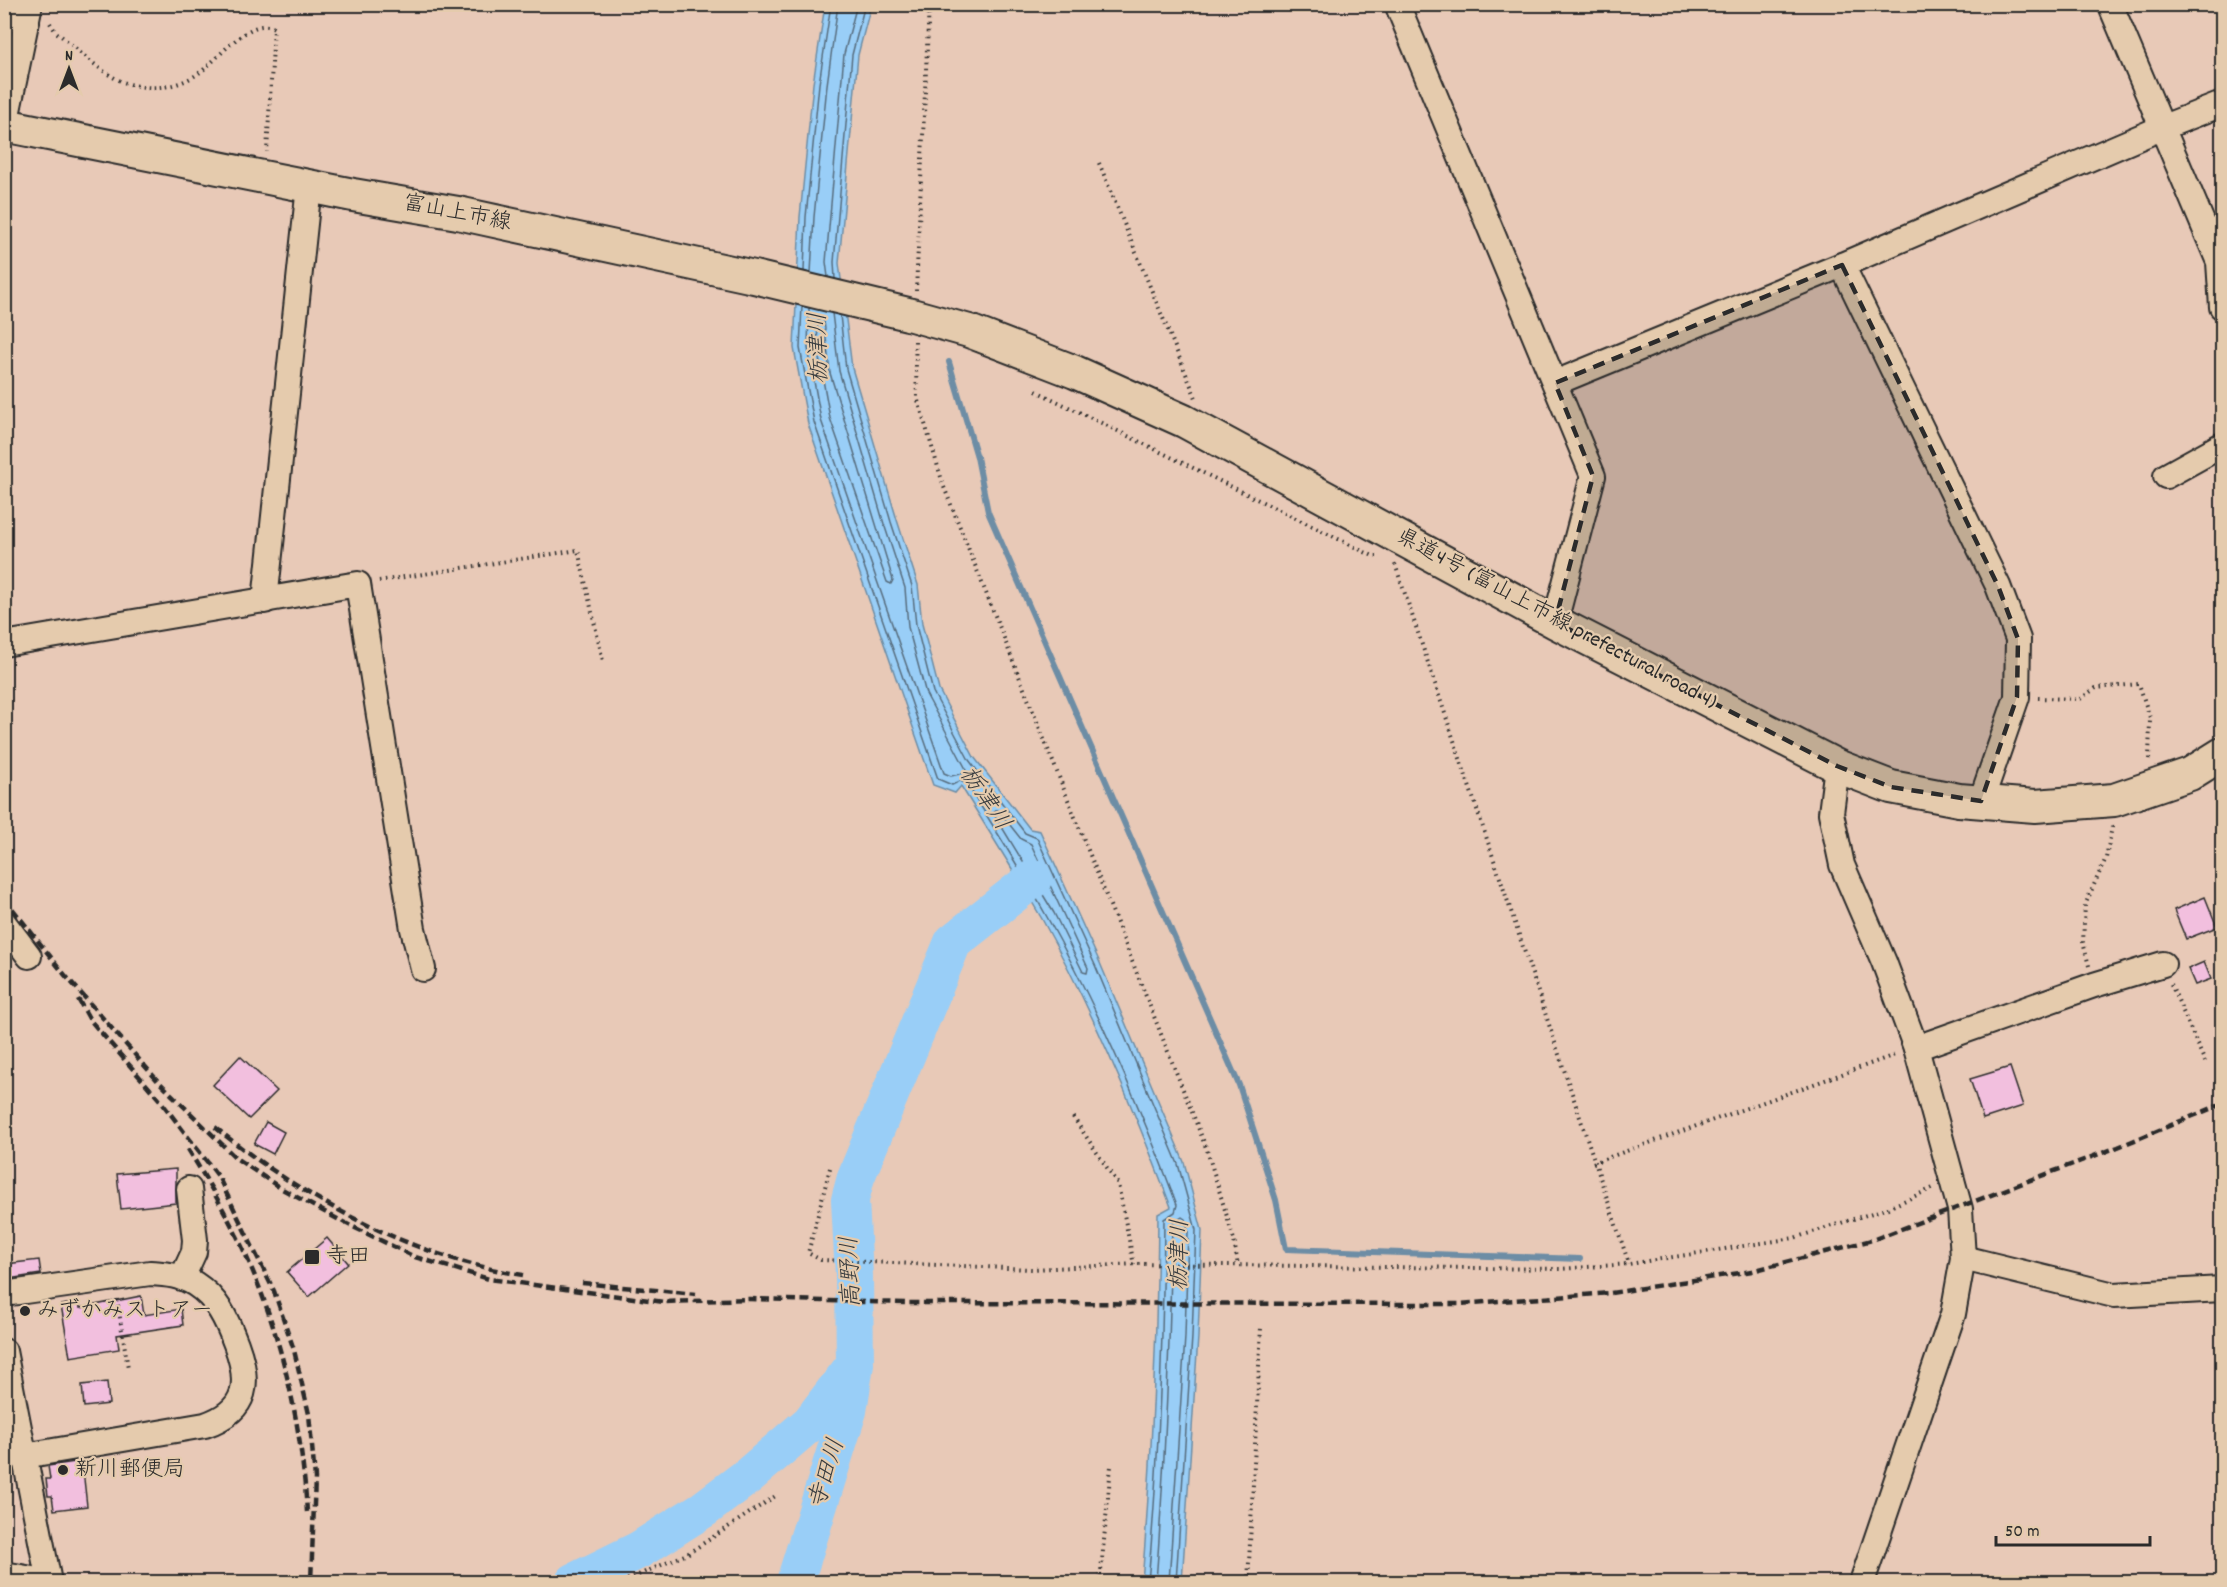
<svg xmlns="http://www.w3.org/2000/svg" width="2227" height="1587" font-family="Dekko,'Klee One',sans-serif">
<rect width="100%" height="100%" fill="#e8c9b7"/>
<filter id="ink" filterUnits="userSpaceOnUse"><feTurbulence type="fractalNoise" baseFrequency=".0167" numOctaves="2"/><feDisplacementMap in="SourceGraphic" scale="12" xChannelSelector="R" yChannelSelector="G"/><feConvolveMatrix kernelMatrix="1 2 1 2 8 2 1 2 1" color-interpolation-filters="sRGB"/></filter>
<g filter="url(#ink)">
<path fill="#99cef7" stroke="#6d8da5" stroke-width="1.5" d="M 825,5 L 871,5 L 858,55 L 839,263 L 852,368 L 897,520 L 918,585 L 922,624 L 939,690 L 974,757 L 1030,829 L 1040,831 L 1100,963 L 1184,1162 L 1202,1230 L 1198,1337 L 1182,1582 L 1142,1582 C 1152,1459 1157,1337 1158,1214 L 1171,1207 C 1134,1109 1093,1011 1042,919 C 1016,874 988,830 961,786 L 955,793 L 933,785 L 808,424 L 794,348 L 800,217 L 813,84 Z"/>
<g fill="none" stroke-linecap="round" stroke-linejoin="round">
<g stroke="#576c7d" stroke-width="1.5">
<path d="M 804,271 L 806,217 L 819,84 L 831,4"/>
<path d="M 811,273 L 814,217 L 827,85 L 838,4"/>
<path d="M 828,277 L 826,262 L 844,54 L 857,4"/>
<path d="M 835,279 L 834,262 L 852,55 L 865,4"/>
<path d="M 802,306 L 800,348 L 814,422 L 938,779 L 952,785 L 960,781 L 967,784 C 994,827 1022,872 1047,917 C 1098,1008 1140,1107 1177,1205 L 1175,1212 L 1164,1219 C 1163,1340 1159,1462 1148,1582"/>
<path d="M 809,308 L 808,348 L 821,420 L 944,773 L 951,776 L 964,773 L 966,769 L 926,694 L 908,627 L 905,588 L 884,524 L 839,371 L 832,313"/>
<path d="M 840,315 L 846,369 L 891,522 L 912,586 L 916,625 L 933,692 L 969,760 L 1025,833 L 1037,838 L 1095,965 L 1178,1164 L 1196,1230 L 1192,1337 L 1176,1582"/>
<path d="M 821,318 L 824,321 L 830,373 L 893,580 L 891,584 L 887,582 L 830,418 L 817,347 L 818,321 Z"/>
<path d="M 995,810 L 998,810 L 1021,839 L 1031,844 L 1088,968 L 1087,973 L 1083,972 L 1054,913 L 994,814 Z"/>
<path d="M 1156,1582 C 1165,1463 1170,1344 1172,1224 L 1182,1217 L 1185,1219 L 1188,1231 L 1185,1337 L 1169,1582"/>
</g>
<path stroke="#6d8da5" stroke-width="6" d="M 949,362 L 977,457 L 988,512 L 1239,1085 L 1276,1200 L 1286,1249 L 1580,1259"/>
<g stroke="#99cef7" stroke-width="38">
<path d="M 574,1582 L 639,1550 L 704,1509 L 748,1476 L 810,1423 L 852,1368"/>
<path d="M 795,1582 L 848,1411 L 855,1364 L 854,1276 L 850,1200 L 856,1177 L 953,942 L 1033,879"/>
</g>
</g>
<g fill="#f2bfde" stroke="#2b2b2b" stroke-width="1.5">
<path d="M 2205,897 L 2217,927 L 2186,939 L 2174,910 Z"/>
<path d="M 2204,962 L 2211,979 L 2195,985 L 2188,969 Z"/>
<path d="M 240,1056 L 277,1091 L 249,1119 L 213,1085 Z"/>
<path d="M 2010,1067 L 2023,1106 L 1983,1119 L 1970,1079 Z"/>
<path d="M 266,1122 L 284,1132 L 273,1154 L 254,1144 Z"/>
<path d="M 176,1169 L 176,1203 L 121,1209 L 117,1174 Z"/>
<path d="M 327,1238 L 348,1263 L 309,1297 L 287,1272 Z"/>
<path d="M 39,1260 L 41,1274 L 8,1279 L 6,1264 Z"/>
<path d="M 141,1296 L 144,1315 L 181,1309 L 183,1325 L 117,1335 L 119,1349 L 70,1357 L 61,1305 L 79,1302 L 80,1308 Z"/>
<path d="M 107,1382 L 109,1404 L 84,1407 L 82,1385 Z"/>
<path d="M 82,1461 L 87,1506 L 54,1510 L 52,1496 L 48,1496 L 46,1479 L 50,1479 L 48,1466 Z"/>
</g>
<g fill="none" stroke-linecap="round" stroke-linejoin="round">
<defs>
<g id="minor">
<path d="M 1397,4 L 1593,476 L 1555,622"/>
<path d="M 2110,4 L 2219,262 L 2222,307"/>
<path d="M 4,17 L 27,22"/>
<path d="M 5,125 L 30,4"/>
<path d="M 1842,265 L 1998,586 L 2018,639 L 2017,697 L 1981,801"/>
<path d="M 1555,383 L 1842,265 L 2161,128 L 2222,104"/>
<path d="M 2166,476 L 2222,445"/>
<path d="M 265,601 L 309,186"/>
<path d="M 4,644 L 358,584 L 413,929 L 423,969"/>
<path d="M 1837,766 L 1831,813 L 1842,865 L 1884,962 L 1916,1048 L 1960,1209 L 1963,1258 L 1953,1314 L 1862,1582"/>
<path d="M 4,923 L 29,956"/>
<path d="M 1916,1048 L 2094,985 L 2163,964"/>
<path d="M 1963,1258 L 2114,1295 L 2222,1289"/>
<path d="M 182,1278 L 194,1252 L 195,1240 L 189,1189"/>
<path d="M 4,1294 L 150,1273 C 166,1274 181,1275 195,1284 C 217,1298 227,1320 236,1344 C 250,1382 249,1410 205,1425 L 24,1456"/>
<path d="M 4,1351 L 49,1582"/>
<path d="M 4,1574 L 49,1582"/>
</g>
<path id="major" d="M 4,125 L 353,195 L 458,213 L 754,277 L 908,314 L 969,331 L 1075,372 L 1184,421 L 1555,622 L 1837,766 L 1891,787 L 1959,800 L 2035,806 L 2114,800 L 2190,774 L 2222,754"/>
</defs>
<use href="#minor" stroke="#2b2b2b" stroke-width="28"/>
<use href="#major" stroke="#2b2b2b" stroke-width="36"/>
<g stroke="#2b2b2b" stroke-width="4" stroke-dasharray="1.5 4.5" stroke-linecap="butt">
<path d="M 50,23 L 56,32 C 77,48 99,72 123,82 C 149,91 176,89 199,73 C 217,61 250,15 274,28 L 267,152"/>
<path d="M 1099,163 L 1196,398"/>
<path d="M 916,291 L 929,4"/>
<path d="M 915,341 L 917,397 L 944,487 L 1207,1150 L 1234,1240 L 1238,1266"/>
<path d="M 1036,391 L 1373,556 L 1377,556"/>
<path d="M 1395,564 L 1629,1264"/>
<path d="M 379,581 L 578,550 L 603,661"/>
<path d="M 2038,698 L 2080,699 L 2096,688 L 2139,684 L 2150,718 L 2149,762"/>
<path d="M 2089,966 L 2083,942 L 2085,905 L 2106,858 L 2112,827 L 2111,824"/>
<path d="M 2171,984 L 2205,1062"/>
<path d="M 1073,1117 L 1118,1184 L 1134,1265"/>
<path d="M 1593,1163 L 1895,1055"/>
<path d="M 830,1168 L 808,1253 L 821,1260 L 1032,1269 L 1138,1264 L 1560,1269 L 1629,1264 L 1794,1238 L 1888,1208 L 1933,1188"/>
<path d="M 117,1299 L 128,1368"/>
<path d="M 622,1582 L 687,1554 L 777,1495"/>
<path d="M 1100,1582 L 1111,1466"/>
<path d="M 1248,1582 L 1261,1327"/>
</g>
<use href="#minor" stroke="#e5cbad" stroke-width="24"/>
<use href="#major" stroke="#e5cbad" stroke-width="32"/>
<g stroke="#2b2b2b" stroke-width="4.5" stroke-dasharray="9 4.5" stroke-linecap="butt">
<path d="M 4,898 L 65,975 L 158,1081 L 237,1159 L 282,1189 L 345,1223 L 415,1257 L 489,1279 L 664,1302 L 750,1299 L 907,1303 L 1459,1304 L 1611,1293 L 1752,1271 L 1872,1240 L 2118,1147 L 2222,1104"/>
<path d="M 78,999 L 90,1020 L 159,1099 L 218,1176 L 274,1291 L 294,1350 L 309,1414 L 315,1478 L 311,1582"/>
<path d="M 215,1127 C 301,1198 413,1258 523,1275"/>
<path d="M 188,1149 C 205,1177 222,1206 237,1236 C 279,1323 301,1416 307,1512"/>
<path d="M 582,1283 L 696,1294"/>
</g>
</g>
</g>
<path fill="#2b2b2b" fill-opacity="0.2" stroke="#2b2b2b" stroke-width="4.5" stroke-dasharray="12 8" stroke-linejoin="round" d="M 1842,265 L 1998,586 L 2018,639 L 2017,697 L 1981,801 L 1891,787 L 1837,766 L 1555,622 L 1593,476 L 1555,383 Z"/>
<g fill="#2b2b2b" stroke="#e5cbad" stroke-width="2">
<rect x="304" y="1249" width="16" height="16" rx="3"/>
<circle cx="25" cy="1311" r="6"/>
<circle cx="63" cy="1470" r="6"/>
</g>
<g text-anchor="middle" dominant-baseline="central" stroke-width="4.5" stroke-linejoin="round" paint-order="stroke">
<g font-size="22" fill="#2b2b2b" stroke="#e5cbad">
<text transform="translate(457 214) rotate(11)">富山上市線</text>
<text transform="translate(1556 620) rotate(28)">県道4号 (富山上市線 prefectural road 4)</text>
</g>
<g font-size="22" fill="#2b2b2b" stroke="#e5cbad" text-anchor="start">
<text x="326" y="1257">寺田</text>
<text x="37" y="1311">みずかみストアー</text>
<text x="75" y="1470">新川郵便局</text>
</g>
<g font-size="24" font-style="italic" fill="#363b3f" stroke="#e5cbad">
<text transform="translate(820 348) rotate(-91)">栃津川</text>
<text transform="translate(984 799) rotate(56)">栃津川</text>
<text transform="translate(1181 1255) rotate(-89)">栃津川</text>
<text transform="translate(852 1272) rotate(-92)">高野川</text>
<text transform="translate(828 1474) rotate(-73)">寺田川</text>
</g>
</g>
<rect width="2227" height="1587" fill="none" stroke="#e5cbad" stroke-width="24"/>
<rect x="12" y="12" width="2203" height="1563" fill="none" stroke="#2b2b2b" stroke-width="2" filter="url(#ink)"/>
<g transform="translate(69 69)" stroke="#e5cbad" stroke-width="4.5" paint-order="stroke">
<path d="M0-4.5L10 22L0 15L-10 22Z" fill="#2b2b2b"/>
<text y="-9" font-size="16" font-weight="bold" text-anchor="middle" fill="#2b2b2b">N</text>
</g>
<path d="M1996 1536v9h154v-9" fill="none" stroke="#2b2b2b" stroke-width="3"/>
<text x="2005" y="1536" font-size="18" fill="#2b2b2b" stroke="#e5cbad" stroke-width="4.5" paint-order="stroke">50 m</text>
</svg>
